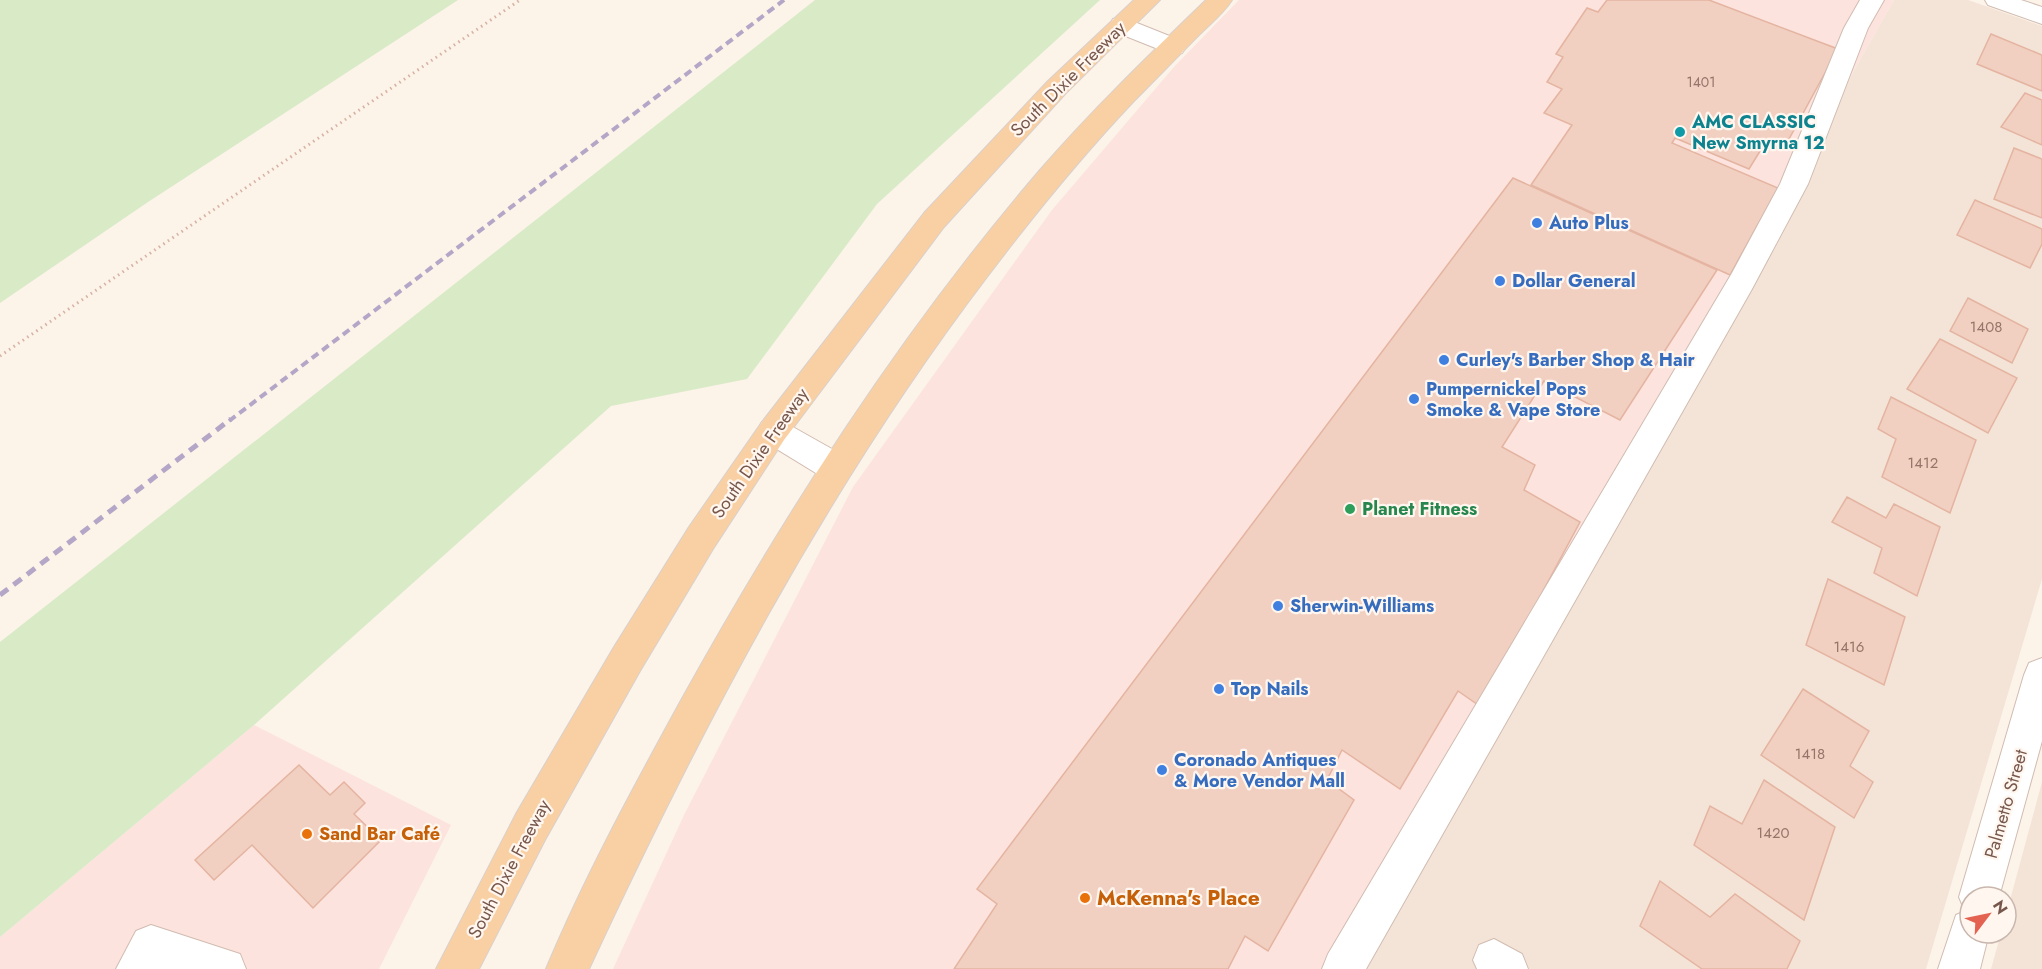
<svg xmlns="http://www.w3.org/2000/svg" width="2042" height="969" font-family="Jost,sans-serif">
<rect width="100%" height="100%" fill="#fcf3e9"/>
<g fill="#f4e4d7">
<path d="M 1894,0 L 1968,0 L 2042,26 L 2042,579 L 1926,969 L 1353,969 L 1616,490 Z"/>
<path d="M 2042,782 L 2042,969 L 1991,969 L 2001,933 L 2006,933 L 2006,915 Z"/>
</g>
<g fill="#fce3dd">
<path d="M 1239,0 L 1894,0 L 1616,490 L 1353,969 L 613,969 L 685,813 L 853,487 L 1052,210 L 1174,67 Z"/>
<path d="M 254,725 L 451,825 L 379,969 L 0,969 L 0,937 Z"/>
</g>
<g fill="#d9eac7">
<path d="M 0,0 L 458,0 L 148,202 L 0,303 Z"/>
<path d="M 815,0 L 1100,0 L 877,204 L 747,379 L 611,406 L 254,725 L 0,937 L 0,642 Z"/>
</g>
<g fill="#f1cfc1" stroke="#e4b4a1" stroke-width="1.5">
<path d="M 1607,0 L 1709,0 L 1838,49 L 1783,150 L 1765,143 L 1749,169 L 1675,138 L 1672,143 L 1778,188 L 1730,275 L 1531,185 L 1572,125 L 1544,113 L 1562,89 L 1547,82 L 1563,57 L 1556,54 L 1587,8 L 1598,12 Z"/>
<path d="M 1991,34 L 2042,55 L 2042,91 L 1977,64 Z"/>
<path d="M 2025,93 L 2042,100 L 2042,145 L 2001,127 Z"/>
<path d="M 2014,148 L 2042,159 L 2042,218 L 1994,199 Z"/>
<path d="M 1513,178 L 1717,270 L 1620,420 L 1544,381 L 1502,447 L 1535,465 L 1524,490 L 1580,522 L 1481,707 L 1458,691 L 1400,789 L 1342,750 L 1327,780 L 1354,800 L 1268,951 L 1245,936 L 1228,969 L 954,969 L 997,904 L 977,889 Z"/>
<path d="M 1975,200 L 2042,229 L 2042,244 L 2030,268 L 1957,235 Z"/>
<path d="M 1968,298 L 2028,329 L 2012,363 L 1950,331 Z"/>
<path d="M 1940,339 L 2017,378 L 1988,433 L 1907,389 Z"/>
<path d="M 1891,397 L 1976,440 L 1950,513 L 1882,477 L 1896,439 L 1878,429 Z"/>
<path d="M 1847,497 L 1886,518 L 1894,504 L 1940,527 L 1917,596 L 1874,573 L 1882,548 L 1832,522 Z"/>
<path d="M 1828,579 L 1905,617 L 1884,685 L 1806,645 Z"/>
<path d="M 1803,689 L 1869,731 L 1850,766 L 1873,782 L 1854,818 L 1761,755 Z"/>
<path d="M 299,765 L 330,795 L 344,782 L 365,803 L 354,814 L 381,840 L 313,908 L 252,845 L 214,880 L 195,860 Z"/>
<path d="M 1764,780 L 1835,827 L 1804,920 L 1694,845 L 1710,806 L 1742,824 Z"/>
<path d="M 1660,881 L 1710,917 L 1735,894 L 1800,941 L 1787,969 L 1702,969 L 1640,926 Z"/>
</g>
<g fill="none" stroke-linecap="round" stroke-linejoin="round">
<defs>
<g id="minor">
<path d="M 1860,0 L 1884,0 L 1868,28 L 1808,184 L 1752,289 L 1366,969 L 1322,969 L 1328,954 L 1732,273 L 1780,184 L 1844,28 Z"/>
<path d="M 1985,0 L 2021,0 L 2042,7 L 2042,24 L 1988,5 Z"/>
<path d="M 1122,17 L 1182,41 L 1186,47 L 1182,53 L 1173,55 L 1113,31 L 1110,25 L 1113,19 Z"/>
<path d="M 773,418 L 784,422 L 848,458 L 852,468 L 848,478 L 836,482 L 824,478 L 762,440 L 757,431 L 762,422 Z"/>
<path d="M 2042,658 L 2042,741 L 1999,897 L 1970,897 L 1970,933 L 1989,933 L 1980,969 L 1938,969 L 1956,915 L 1965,911 L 1959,897 L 2024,675 L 2029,663 Z"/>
<path d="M 151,925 L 240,954 L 246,969 L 116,969 L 136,931 Z"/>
<path d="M 1494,939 L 1522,954 L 1528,969 L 1477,969 L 1473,960 L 1479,945 Z"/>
</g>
<g id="major">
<path d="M 1134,0 L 1160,0 L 1066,93 L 944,227 L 784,440 L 713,549 L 640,671 L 545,840 L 479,969 L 436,969 L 517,812 L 614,647 L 689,527 L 762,422 L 924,213 L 1048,81 Z"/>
<path d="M 1206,0 L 1232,0 C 1224,13 1211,23 1200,34 C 1178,56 1156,79 1134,101 C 1081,157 1033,216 987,277 C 825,490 701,728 589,969 L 546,969 C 584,878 632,790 679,704 C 783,516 900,333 1040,170 C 1092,110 1149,55 1206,0 Z"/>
</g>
</defs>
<use href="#minor" stroke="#d1bcb1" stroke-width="2"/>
<use href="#major" stroke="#d9d0cd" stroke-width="2"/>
<path stroke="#d7b2a3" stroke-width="3" stroke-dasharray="1.5 4" stroke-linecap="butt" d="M 0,356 L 520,0"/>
<use href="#minor" fill="#fff" fill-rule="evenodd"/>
<use href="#major" fill="#f9d0a3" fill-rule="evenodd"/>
<path stroke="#b4a6c7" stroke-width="4" stroke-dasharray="8 5" stroke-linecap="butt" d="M 229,421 L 784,0"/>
<path stroke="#b4a6c7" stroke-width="5" stroke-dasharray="10 7" stroke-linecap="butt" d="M 0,595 L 231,419"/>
</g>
<circle fill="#0f9aa8" stroke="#fff7ef" stroke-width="2" cx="1680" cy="132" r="6"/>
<g fill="#3f7fe0" stroke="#fff7ef" stroke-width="2">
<circle cx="1537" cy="223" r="6"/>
<circle cx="1500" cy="281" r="6"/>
<circle cx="1444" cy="360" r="6"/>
<circle cx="1414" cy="399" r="6"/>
<circle cx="1278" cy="606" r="6"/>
<circle cx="1219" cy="689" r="6"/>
<circle cx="1162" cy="770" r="6"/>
</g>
<circle fill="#2e9e5b" stroke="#fff7ef" stroke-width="2" cx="1350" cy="509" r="6"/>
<g fill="#e8710a" stroke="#fff7ef" stroke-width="2">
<circle cx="307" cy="834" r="6"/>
<circle cx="1085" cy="898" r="6"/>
</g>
<g text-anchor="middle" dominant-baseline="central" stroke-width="4.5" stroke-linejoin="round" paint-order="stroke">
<g font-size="14" fill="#967569">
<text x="1701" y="82">1401</text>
</g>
<g font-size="15" fill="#967569">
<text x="1986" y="327">1408</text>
<text x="1923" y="463">1412</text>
<text x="1849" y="647">1416</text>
<text x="1810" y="754">1418</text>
<text x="1773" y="833">1420</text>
</g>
<g font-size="18" fill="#77574c" stroke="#fff7ef">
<text transform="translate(1068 79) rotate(-45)">South Dixie Freeway</text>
<text transform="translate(760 453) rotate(-55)">South Dixie Freeway</text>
<text transform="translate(2006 804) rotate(-74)">Palmetto Street</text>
<text transform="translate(509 869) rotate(-62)">South Dixie Freeway</text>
</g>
<g font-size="18" font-weight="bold" fill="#0d838f" stroke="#fff7ef" text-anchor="start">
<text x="1692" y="122">AMC CLASSIC<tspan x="1692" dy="21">New Smyrna 12</tspan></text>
</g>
<g font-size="18" font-weight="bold" fill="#366cbe" stroke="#fff7ef" text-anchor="start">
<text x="1549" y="223">Auto Plus</text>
<text x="1512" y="281">Dollar General</text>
<text x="1456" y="360">Curley's Barber Shop &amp; Hair</text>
<text x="1426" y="389">Pumpernickel Pops<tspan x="1426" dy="21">Smoke &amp; Vape Store</tspan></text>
<text x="1290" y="606">Sherwin-Williams</text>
<text x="1231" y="689">Top Nails</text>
<text x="1174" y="760">Coronado Antiques<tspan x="1174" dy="21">&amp; More Vendor Mall</tspan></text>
</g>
<g font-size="18" font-weight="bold" fill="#27864d" stroke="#fff7ef" text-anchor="start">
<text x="1362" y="509">Planet Fitness</text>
</g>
<g font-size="18" font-weight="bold" fill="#c56008" stroke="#fff7ef" text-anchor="start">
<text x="319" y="834">Sand Bar Café</text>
</g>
<g font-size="21" font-weight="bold" fill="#c56008" stroke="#fff7ef" text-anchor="start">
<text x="1097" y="898">McKenna's Place</text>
</g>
</g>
<g transform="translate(1988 915) rotate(58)"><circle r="28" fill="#fff7ef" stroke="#c9b7ae" stroke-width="1.5"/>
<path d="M0-4.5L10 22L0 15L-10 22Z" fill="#e36251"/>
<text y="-9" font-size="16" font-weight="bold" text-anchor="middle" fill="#77574c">N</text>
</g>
</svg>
